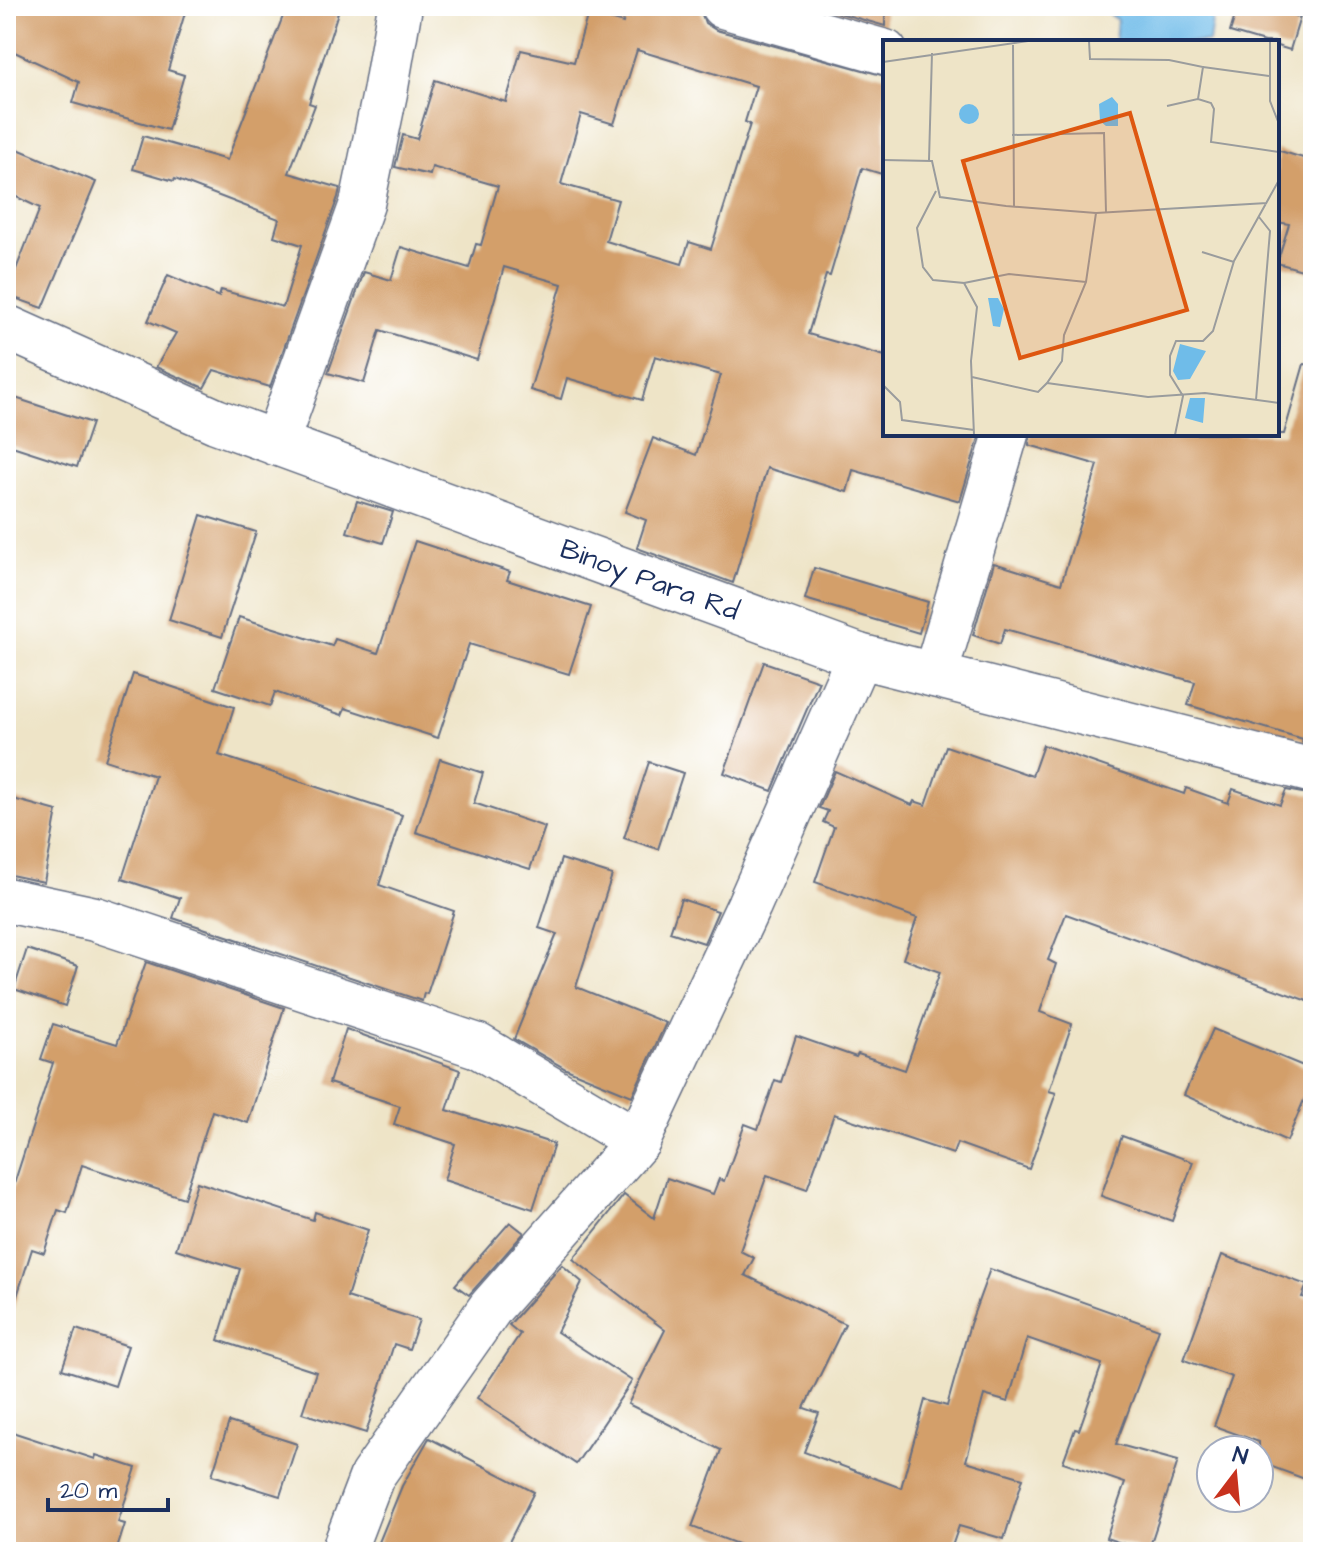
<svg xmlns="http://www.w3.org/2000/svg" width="1319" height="1558" font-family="'Architects Daughter',sans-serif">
<rect width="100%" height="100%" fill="#fff"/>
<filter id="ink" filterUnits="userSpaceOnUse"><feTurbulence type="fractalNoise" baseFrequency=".0125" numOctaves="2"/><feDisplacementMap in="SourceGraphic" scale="16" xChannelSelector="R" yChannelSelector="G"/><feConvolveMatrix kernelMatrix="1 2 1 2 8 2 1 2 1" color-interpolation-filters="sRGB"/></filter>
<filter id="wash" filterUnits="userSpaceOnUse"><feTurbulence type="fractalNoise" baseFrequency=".006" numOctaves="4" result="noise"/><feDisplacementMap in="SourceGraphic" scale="32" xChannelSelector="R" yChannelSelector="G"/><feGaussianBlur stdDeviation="1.8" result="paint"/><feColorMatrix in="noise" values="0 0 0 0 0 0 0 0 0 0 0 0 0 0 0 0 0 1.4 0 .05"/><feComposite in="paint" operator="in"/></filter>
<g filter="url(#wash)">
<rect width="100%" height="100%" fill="#eee4c7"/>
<path fill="#6fbce9" stroke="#4576a4" stroke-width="2" d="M 1099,6 L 1214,6 L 1209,42 L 1115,42 L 1117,20 Z"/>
<g id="blocks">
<g fill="#d39f6a" fill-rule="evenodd">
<path d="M 6,6 L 187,6 L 168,70 L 184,75 L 168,130 L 73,103 L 79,82 L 6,48 Z"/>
<path d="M 287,6 L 340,6 L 309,103 L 315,105 L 289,173 L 340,188 L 338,197 L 270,387 L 214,370 L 204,388 L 156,367 L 176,333 L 148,321 L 168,275 L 219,297 L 221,290 L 283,307 L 302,245 L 274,236 L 279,219 L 175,179 L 174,181 L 133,169 L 143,136 L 227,160 Z"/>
<path d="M 626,6 L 699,6 L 705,23 L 716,30 L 885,76 L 885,175 L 862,168 L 830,276 L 826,275 L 808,334 L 885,356 L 885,434 L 980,434 L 960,501 L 853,470 L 847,492 L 767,468 L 733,583 L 637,548 L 646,520 L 625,512 L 653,438 L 696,455 L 721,375 L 655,356 L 642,400 L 567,378 L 561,399 L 530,390 L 562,284 L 504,267 L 477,360 L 380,330 L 364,383 L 328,373 L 364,272 L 391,280 L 401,247 L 469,268 L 476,244 L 481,245 L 498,186 L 432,167 L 430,175 L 395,167 L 403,135 L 417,139 L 435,80 L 506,102 L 521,50 L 574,62 L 588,13 L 623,23 ZM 637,50 L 756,86 L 745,122 L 750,124 L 711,249 L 689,242 L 682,264 L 606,241 L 618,200 L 561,184 L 581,114 L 614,124 Z"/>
<path d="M 815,6 L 885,6 L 885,26 Z"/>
<path d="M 1238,6 L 1298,6 L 1295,16 L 1300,17 L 1290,50 L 1277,46 L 1277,42 L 1264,42 L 1230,32 Z"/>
<path d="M 6,144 L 96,182 L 43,308 L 6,295 L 40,208 L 6,192 Z"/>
<path d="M 1277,150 L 1313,161 L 1313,273 L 1277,263 L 1289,224 L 1277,222 Z"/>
<path d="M 1304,364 L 1313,365 L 1313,745 L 1302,742 L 1303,739 L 1188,705 L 1195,682 L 1005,629 L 1000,644 L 973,635 L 994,563 L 1061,584 L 1098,465 L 1029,445 L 1030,434 L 1284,434 Z"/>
<path d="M 6,395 L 92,423 L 77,467 L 6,444 Z"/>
<path d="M 357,501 L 393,512 L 383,543 L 347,532 Z"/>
<path d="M 201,515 L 256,532 L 222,637 L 169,620 Z"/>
<path d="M 415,541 L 510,572 L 507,580 L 591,607 L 569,674 L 469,644 L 438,738 L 345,708 L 342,715 L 275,692 L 270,706 L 215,688 L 239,617 L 332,646 L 335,639 L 378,653 Z"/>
<path d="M 814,568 L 928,602 L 919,633 L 805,599 Z"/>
<path d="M 764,662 L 819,681 L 772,791 L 724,773 Z"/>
<path d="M 133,674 L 234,707 L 219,755 L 402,815 L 379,885 L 454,911 L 427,994 L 424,993 L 422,1001 L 173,918 L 180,898 L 122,879 L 155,776 L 105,760 Z"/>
<path d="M 1043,745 L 1184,794 L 1186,788 L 1228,803 L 1233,789 L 1280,805 L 1286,790 L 1313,795 L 1313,1003 L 1066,914 L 1048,960 L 1056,964 L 1040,1012 L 1072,1024 L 1049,1091 L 1056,1093 L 1029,1169 L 957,1143 L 953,1154 L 834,1114 L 807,1189 L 767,1175 L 740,1251 L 754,1258 L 745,1275 L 845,1324 L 804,1408 L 819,1413 L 804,1452 L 901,1488 L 925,1400 L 947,1406 L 970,1324 L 990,1269 L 1159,1329 L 1116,1444 L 1178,1461 L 1148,1552 L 1106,1538 L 1125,1483 L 1063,1462 L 1075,1429 L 1079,1430 L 1102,1364 L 1027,1338 L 1008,1402 L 984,1395 L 966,1461 L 1023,1478 L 1004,1539 L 959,1526 L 950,1552 L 759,1552 L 692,1527 L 721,1450 L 628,1404 L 665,1330 L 573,1259 L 624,1195 L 654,1218 L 667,1178 L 713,1194 L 719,1179 L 724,1181 L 745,1124 L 758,1129 L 775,1080 L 781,1082 L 796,1036 L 856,1057 L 858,1054 L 905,1070 L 940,972 L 903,959 L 917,918 L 815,882 L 834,827 L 823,822 L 828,811 L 819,808 L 835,771 L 912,805 L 914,801 L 926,805 L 946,746 L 1032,776 Z"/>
<path d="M 440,759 L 483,773 L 474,803 L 545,827 L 530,869 L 416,832 Z"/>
<path d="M 649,762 L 683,773 L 658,849 L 624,838 Z"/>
<path d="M 6,797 L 57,811 L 44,882 L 6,874 Z"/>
<path d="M 561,859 L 612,875 L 576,987 L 666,1023 L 632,1096 L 566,1069 L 514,1039 L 557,934 L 539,928 Z"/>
<path d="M 681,899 L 718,911 L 704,943 L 670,932 Z"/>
<path d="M 27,949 L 78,966 L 65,1006 L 14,989 Z"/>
<path d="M 146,962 L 284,1008 L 248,1123 L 212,1111 L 184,1198 L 82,1165 L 67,1213 L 58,1210 L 44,1253 L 32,1249 L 13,1309 L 6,1308 L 6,1209 L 53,1063 L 41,1059 L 53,1024 L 117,1044 Z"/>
<path d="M 346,1029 L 460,1070 L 447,1110 L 554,1144 L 533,1209 L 444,1180 L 455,1144 L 394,1124 L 400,1106 L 329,1083 Z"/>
<path d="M 1213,1029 L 1313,1070 L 1313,1078 L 1287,1141 L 1184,1095 Z"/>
<path d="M 1122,1136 L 1193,1162 L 1172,1221 L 1101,1196 Z"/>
<path d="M 197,1182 L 313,1220 L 315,1212 L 368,1230 L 347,1297 L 419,1320 L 409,1349 L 394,1344 L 366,1433 L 302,1413 L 316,1372 L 218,1340 L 240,1269 L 176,1249 Z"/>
<path d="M 510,1222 L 524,1233 L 469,1295 L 455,1285 Z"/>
<path d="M 1222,1255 L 1307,1285 L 1302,1297 L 1313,1299 L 1313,1482 L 1259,1462 L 1259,1442 L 1214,1426 L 1232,1377 L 1184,1360 Z"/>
<path d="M 562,1265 L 582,1282 L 557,1332 L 632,1381 L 576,1464 L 477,1398 L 520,1334 L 509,1325 Z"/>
<path d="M 76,1329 L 128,1346 L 115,1386 L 62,1369 Z"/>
<path d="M 229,1422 L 297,1444 L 280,1496 L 212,1475 Z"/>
<path d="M 6,1430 L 95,1459 L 96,1455 L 136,1468 L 118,1522 L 125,1524 L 116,1552 L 6,1552 Z"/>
<path d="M 429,1438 L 534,1492 L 504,1552 L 375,1552 L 402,1486 Z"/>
</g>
</g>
</g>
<g filter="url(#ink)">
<use href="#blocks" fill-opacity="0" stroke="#656e83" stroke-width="2"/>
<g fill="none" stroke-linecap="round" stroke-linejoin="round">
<defs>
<g id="minor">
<path d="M 723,6 L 885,52"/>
<path id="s1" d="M 6,327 L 216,421 L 859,656 L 1313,771"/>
<path d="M 276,443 L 362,204 L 385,93 L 400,6"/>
<path d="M 935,675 L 1006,434"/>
<path d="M 6,900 L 95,919 L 478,1046 L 638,1141"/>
<path d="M 343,1552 L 372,1476 L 491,1307 L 638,1141 L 749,905 L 859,656"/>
</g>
</defs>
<use href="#minor" stroke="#656e83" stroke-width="47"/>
<use href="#minor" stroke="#fff" stroke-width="44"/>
</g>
</g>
<g text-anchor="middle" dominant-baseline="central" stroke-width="6" stroke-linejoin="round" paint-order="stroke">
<g font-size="28" fill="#1b2f5e" stroke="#fff">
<text stroke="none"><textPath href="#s1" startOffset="692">Binoy Para Rd</textPath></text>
</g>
</g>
<g transform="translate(883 40)">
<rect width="396" height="396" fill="#eee4c7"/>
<path d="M 229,57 L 235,64 L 235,86 L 223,86 L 217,81 L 216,64 ZM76 74a10 10 0 1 1 20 0a10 10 0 1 1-20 0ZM 105,258 L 115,258 L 121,269 L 117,287 L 110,286 ZM 297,304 L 323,311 L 307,339 L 295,340 L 290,331 ZM 307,358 L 322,358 L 320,383 L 302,378 Z" fill="#6fbce9"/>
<path fill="none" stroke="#9a9c9d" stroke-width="2" d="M 206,1 L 207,19 L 286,20 L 320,27 L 315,59 L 284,66M 387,1 L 387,61 L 396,84M 130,5 L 131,167M 0,22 L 145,1M 320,27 L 386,36M 315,59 L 328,63 L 331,69 L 328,102 L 396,112M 129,95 L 221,93 L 223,172M 0,120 L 49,121 L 57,157 L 123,166 L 213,173 L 384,163M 46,120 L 49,13M 53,151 L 34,188 L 40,227 L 50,240 L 81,243 L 94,267 L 88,321 L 91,395M 319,212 L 351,222M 81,243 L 126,234 L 203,242M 89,337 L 155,352 L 164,343 L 179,321 L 181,295 L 203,242 L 213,173M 164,343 L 265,357 L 322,353 L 396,363M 0,345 L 17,362 L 19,380 L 91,390M 373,360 L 387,191 L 376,177M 292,395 L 300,356 L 287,335 L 287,316 L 293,301 L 320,301 L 330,291 L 351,221 L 396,140"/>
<path fill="#de5710" fill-opacity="0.15" stroke="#de5710" stroke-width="4" d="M 247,73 L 304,270 L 137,318 L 80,121 Z"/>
<rect width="396" height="396" fill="none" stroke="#1b2f5e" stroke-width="4"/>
</g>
<rect width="1319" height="1558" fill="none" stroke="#fff" stroke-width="32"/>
<g transform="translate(1235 1474) rotate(16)"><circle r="38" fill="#ffffff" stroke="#a4acbf" stroke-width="2"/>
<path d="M0-6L14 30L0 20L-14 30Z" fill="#c8321e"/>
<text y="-12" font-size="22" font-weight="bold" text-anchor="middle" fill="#1b2f5e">N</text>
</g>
<path d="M48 1498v12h120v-12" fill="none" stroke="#1b2f5e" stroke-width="4"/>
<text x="60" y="1498" font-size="24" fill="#1b2f5e" stroke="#ffffff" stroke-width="6" paint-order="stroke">20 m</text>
</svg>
